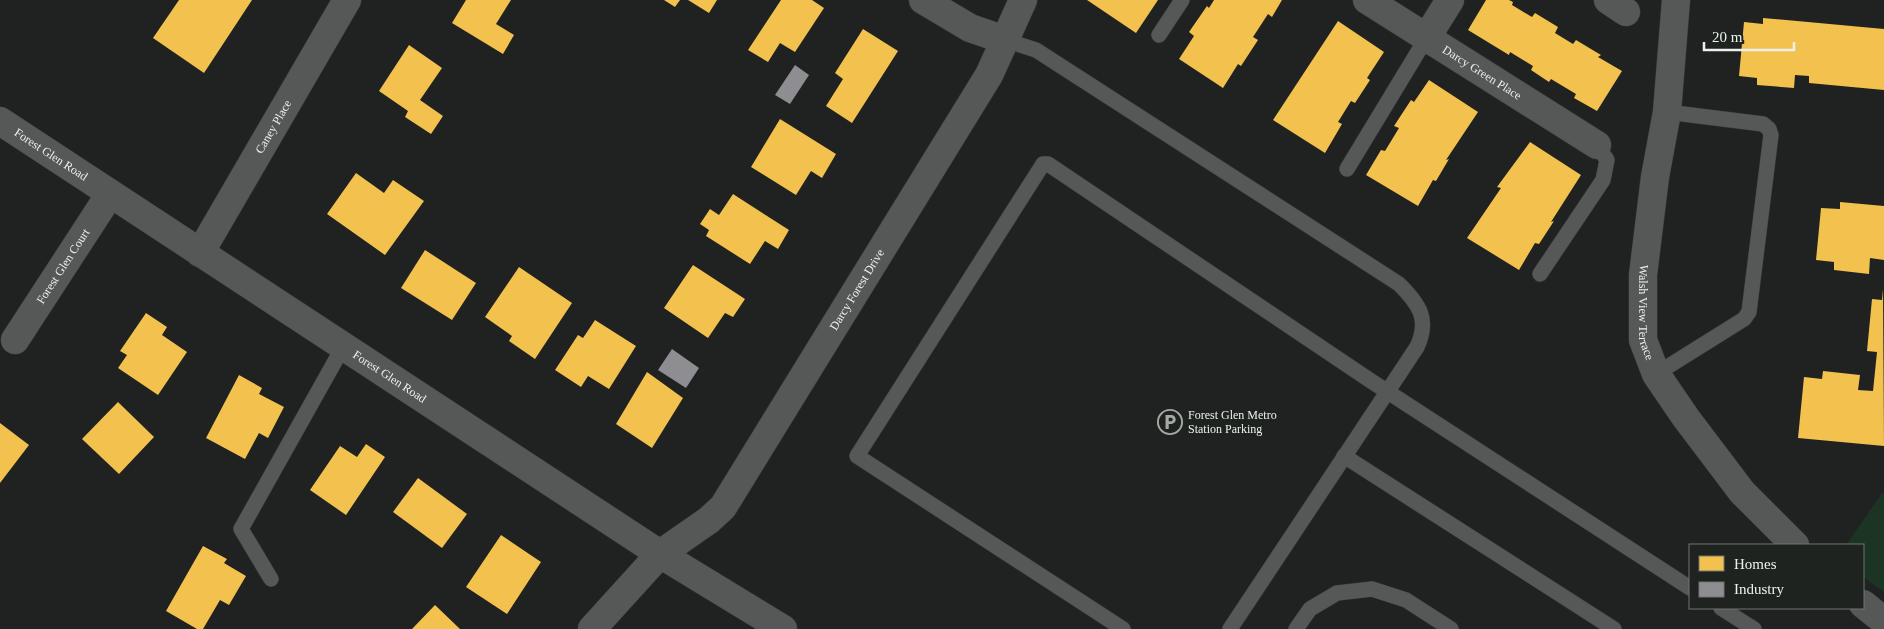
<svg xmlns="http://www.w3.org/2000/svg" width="1884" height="629" font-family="Georgia,serif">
<rect width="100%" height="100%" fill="#1f2220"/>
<path fill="#1c3423" d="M 1882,493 L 1884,494 L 1884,592 L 1863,577 L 1863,545 L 1846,545 Z"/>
<g fill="#f2c14e">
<path d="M 179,0 L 252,0 L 204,73 L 153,38 Z"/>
<path d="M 466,0 L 511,0 L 496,24 L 514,35 L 503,54 L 452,23 Z"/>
<path d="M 664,0 L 680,0 L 675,7 Z"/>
<path d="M 688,0 L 717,0 L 709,13 Z"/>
<path d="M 781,0 L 812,0 L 824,8 L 795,52 L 780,43 L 768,62 L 748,50 Z"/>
<path d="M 1087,0 L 1158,0 L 1136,33 Z"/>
<path d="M 1214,0 L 1282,0 L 1272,17 L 1268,14 L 1253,37 L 1258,40 L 1241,66 L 1238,64 L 1223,88 L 1179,59 L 1194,36 L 1189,32 L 1207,6 L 1209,8 Z"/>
<path d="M 1486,0 L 1509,0 L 1513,2 L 1512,5 L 1532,17 L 1535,13 L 1558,27 L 1555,33 L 1573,44 L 1576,40 L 1601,55 L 1598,57 L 1622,71 L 1597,111 L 1574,98 L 1576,94 L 1551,79 L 1549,82 L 1531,70 L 1533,66 L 1510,52 L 1509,55 L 1468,30 Z"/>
<path d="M 1763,18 L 1884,29 L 1884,90 L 1809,83 L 1809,76 L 1795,75 L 1794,88 L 1757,85 L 1757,78 L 1739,76 L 1744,22 L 1763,24 Z"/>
<path d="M 1338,21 L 1384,52 L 1367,78 L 1370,80 L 1355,103 L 1351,101 L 1338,122 L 1342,124 L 1325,153 L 1273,120 Z"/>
<path d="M 863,29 L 898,51 L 852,123 L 826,106 L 843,79 L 835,73 Z"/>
<path d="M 409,45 L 442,68 L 420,100 L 443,116 L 431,134 L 405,117 L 408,111 L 379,91 Z"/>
<path d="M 1429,80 L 1478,112 L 1446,160 L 1449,159 L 1436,181 L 1433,180 L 1418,206 L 1366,175 L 1381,150 L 1385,151 L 1399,128 L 1394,126 L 1411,100 L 1414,102 Z"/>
<path d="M 780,119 L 836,154 L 822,178 L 811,171 L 796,195 L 751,167 Z"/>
<path d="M 1530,142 L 1581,175 L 1551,222 L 1554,221 L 1539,244 L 1535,243 L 1519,270 L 1467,238 L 1501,188 L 1497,187 Z"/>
<path d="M 356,173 L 384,193 L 393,180 L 424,201 L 385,255 L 327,214 Z"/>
<path d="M 733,194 L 789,230 L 778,249 L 765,241 L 750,264 L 706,236 L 709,230 L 700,224 L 710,209 L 719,215 Z"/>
<path d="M 1840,202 L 1884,206 L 1884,260 L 1870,258 L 1869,274 L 1834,270 L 1834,262 L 1816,260 L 1821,208 L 1840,209 Z"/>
<path d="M 425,250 L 476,283 L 452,320 L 401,288 Z"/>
<path d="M 693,265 L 745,299 L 733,317 L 725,313 L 708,338 L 664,308 Z"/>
<path d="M 519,267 L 572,303 L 535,359 L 509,341 L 512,336 L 485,317 Z"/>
<path d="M 1883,289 L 1884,446 L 1798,438 L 1804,377 L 1822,379 L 1823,371 L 1860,375 L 1858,390 L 1873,391 L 1877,352 L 1867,351 L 1872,299 L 1882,300 Z"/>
<path d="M 146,313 L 167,327 L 162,335 L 187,352 L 158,395 L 118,368 L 127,355 L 120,351 Z"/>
<path d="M 595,320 L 636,346 L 609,389 L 588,376 L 581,387 L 555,370 L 578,335 L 583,338 Z"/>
<path d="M 647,372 L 683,398 L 652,448 L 616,424 Z"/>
<path d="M 239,375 L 262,388 L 259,394 L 284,407 L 268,438 L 259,433 L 245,459 L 206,438 Z"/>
<path d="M 118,402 L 154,437 L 119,474 L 82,439 Z"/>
<path d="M 0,423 L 29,445 L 0,483 Z"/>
<path d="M 366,444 L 385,457 L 346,515 L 310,490 L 340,446 L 357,457 Z"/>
<path d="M 418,478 L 467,514 L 442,548 L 393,512 Z"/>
<path d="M 501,535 L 541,562 L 507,614 L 466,587 Z"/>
<path d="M 203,546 L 227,559 L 224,563 L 246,576 L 229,605 L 220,600 L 203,629 L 197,629 L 166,611 Z"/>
<path d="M 435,605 L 460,629 L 412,629 Z"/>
</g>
<g fill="#8d8d92">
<path d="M 795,65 L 809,75 L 790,104 L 775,95 Z"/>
<path d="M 672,349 L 699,368 L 686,388 L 658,370 Z"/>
</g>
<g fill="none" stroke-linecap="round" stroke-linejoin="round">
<defs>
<g id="lane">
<path d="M 1159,35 L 1182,0"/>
<path d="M 1005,40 L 1036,50 L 1399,284 C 1419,304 1430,319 1417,347 L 1230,629"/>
<path d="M 1347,169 L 1427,37"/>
<path d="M 1540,274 L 1603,180 L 1607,160 L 1597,145"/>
<path d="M 1656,374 L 1744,319 L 1749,312 L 1771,135 L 1769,129 L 1763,124 L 1667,112"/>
<path d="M 1344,456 L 1614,629"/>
<path d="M 271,579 L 241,529 L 343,347"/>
<path d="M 1721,608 L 1754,629"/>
<path d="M 1123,629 L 857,456 L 1043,164 L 1048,164 L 1371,381 L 1690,588"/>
<path d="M 1296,629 L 1310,609 L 1337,593 L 1372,589 L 1406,600 L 1451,629"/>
</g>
<g id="street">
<path id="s1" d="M 1367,0 L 1597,145"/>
<path d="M 1608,0 L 1626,12"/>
<path id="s2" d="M 1676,0 L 1667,112 L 1655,177 L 1643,275 L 1643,340 L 1656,374 L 1686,418 L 1742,492 L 1795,545"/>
<path d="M 1427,37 L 1450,0"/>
<path d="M 1005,40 L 1023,0"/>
<path id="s3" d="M 200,253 L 347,0"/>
<path id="s4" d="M 15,340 L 110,194"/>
<path d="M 1863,604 L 1884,621"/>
<path d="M 592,629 L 660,554"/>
</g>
<g id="secondary">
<path id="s5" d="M 0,121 L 660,554 L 783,629"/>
<path id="s6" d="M 660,554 L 709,520 L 723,507 L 989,75 L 1005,40 L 970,28 L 923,0"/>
</g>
</defs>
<use href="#lane" stroke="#3a3d3b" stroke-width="16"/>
<use href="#street" stroke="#3a3d3b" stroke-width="29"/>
<use href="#secondary" stroke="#3a3d3b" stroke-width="29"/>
<use href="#lane" stroke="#555856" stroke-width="15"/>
<use href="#street" stroke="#555856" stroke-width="28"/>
<use href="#secondary" stroke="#555856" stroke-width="28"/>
</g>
<defs>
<symbol id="parking-ring" viewBox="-11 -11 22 22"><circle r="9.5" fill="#1e231f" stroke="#a5a9a6" stroke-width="1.5"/><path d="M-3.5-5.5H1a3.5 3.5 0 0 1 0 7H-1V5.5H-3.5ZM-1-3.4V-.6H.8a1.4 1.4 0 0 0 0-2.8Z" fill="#a5a9a6"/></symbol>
</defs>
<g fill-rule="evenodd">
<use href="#parking-ring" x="1156" y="408" width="28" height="28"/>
</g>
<g text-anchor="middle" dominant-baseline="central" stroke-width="5" stroke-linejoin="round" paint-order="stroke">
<g font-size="12" fill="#edf1ee" stroke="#1e231f">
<text stroke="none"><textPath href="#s1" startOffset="136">Darcy Green Place</textPath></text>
<text stroke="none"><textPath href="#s3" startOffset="146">Caney Place</textPath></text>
<text stroke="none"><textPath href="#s5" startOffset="61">Forest Glen Road</textPath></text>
<text stroke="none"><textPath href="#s4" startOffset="88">Forest Glen Court</textPath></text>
<text stroke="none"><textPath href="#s6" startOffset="334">Darcy Forest Drive</textPath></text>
<text stroke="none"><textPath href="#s2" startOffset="315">Walsh View Terrace</textPath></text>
<text stroke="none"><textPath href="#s5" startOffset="466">Forest Glen Road</textPath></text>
</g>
<g font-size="12" fill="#edf1ee" stroke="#1e231f" text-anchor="start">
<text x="1188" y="415">Forest Glen Metro<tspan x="1188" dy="14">Station Parking</tspan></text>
</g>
</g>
<rect x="1689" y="544" width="175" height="65" fill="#1e231f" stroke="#717572"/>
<rect x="1699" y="556" width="25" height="15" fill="#f2c14e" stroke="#717572"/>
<text x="1734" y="569" font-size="15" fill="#edf1ee">Homes</text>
<rect x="1699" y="582" width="25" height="15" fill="#8d8d92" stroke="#717572"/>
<text x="1734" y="594" font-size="15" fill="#edf1ee">Industry</text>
<path d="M1704 42v8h90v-8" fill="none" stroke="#edf1ee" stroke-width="2.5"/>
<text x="1712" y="42" font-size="15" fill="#edf1ee" stroke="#1e231f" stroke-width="4" paint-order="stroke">20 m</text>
</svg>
